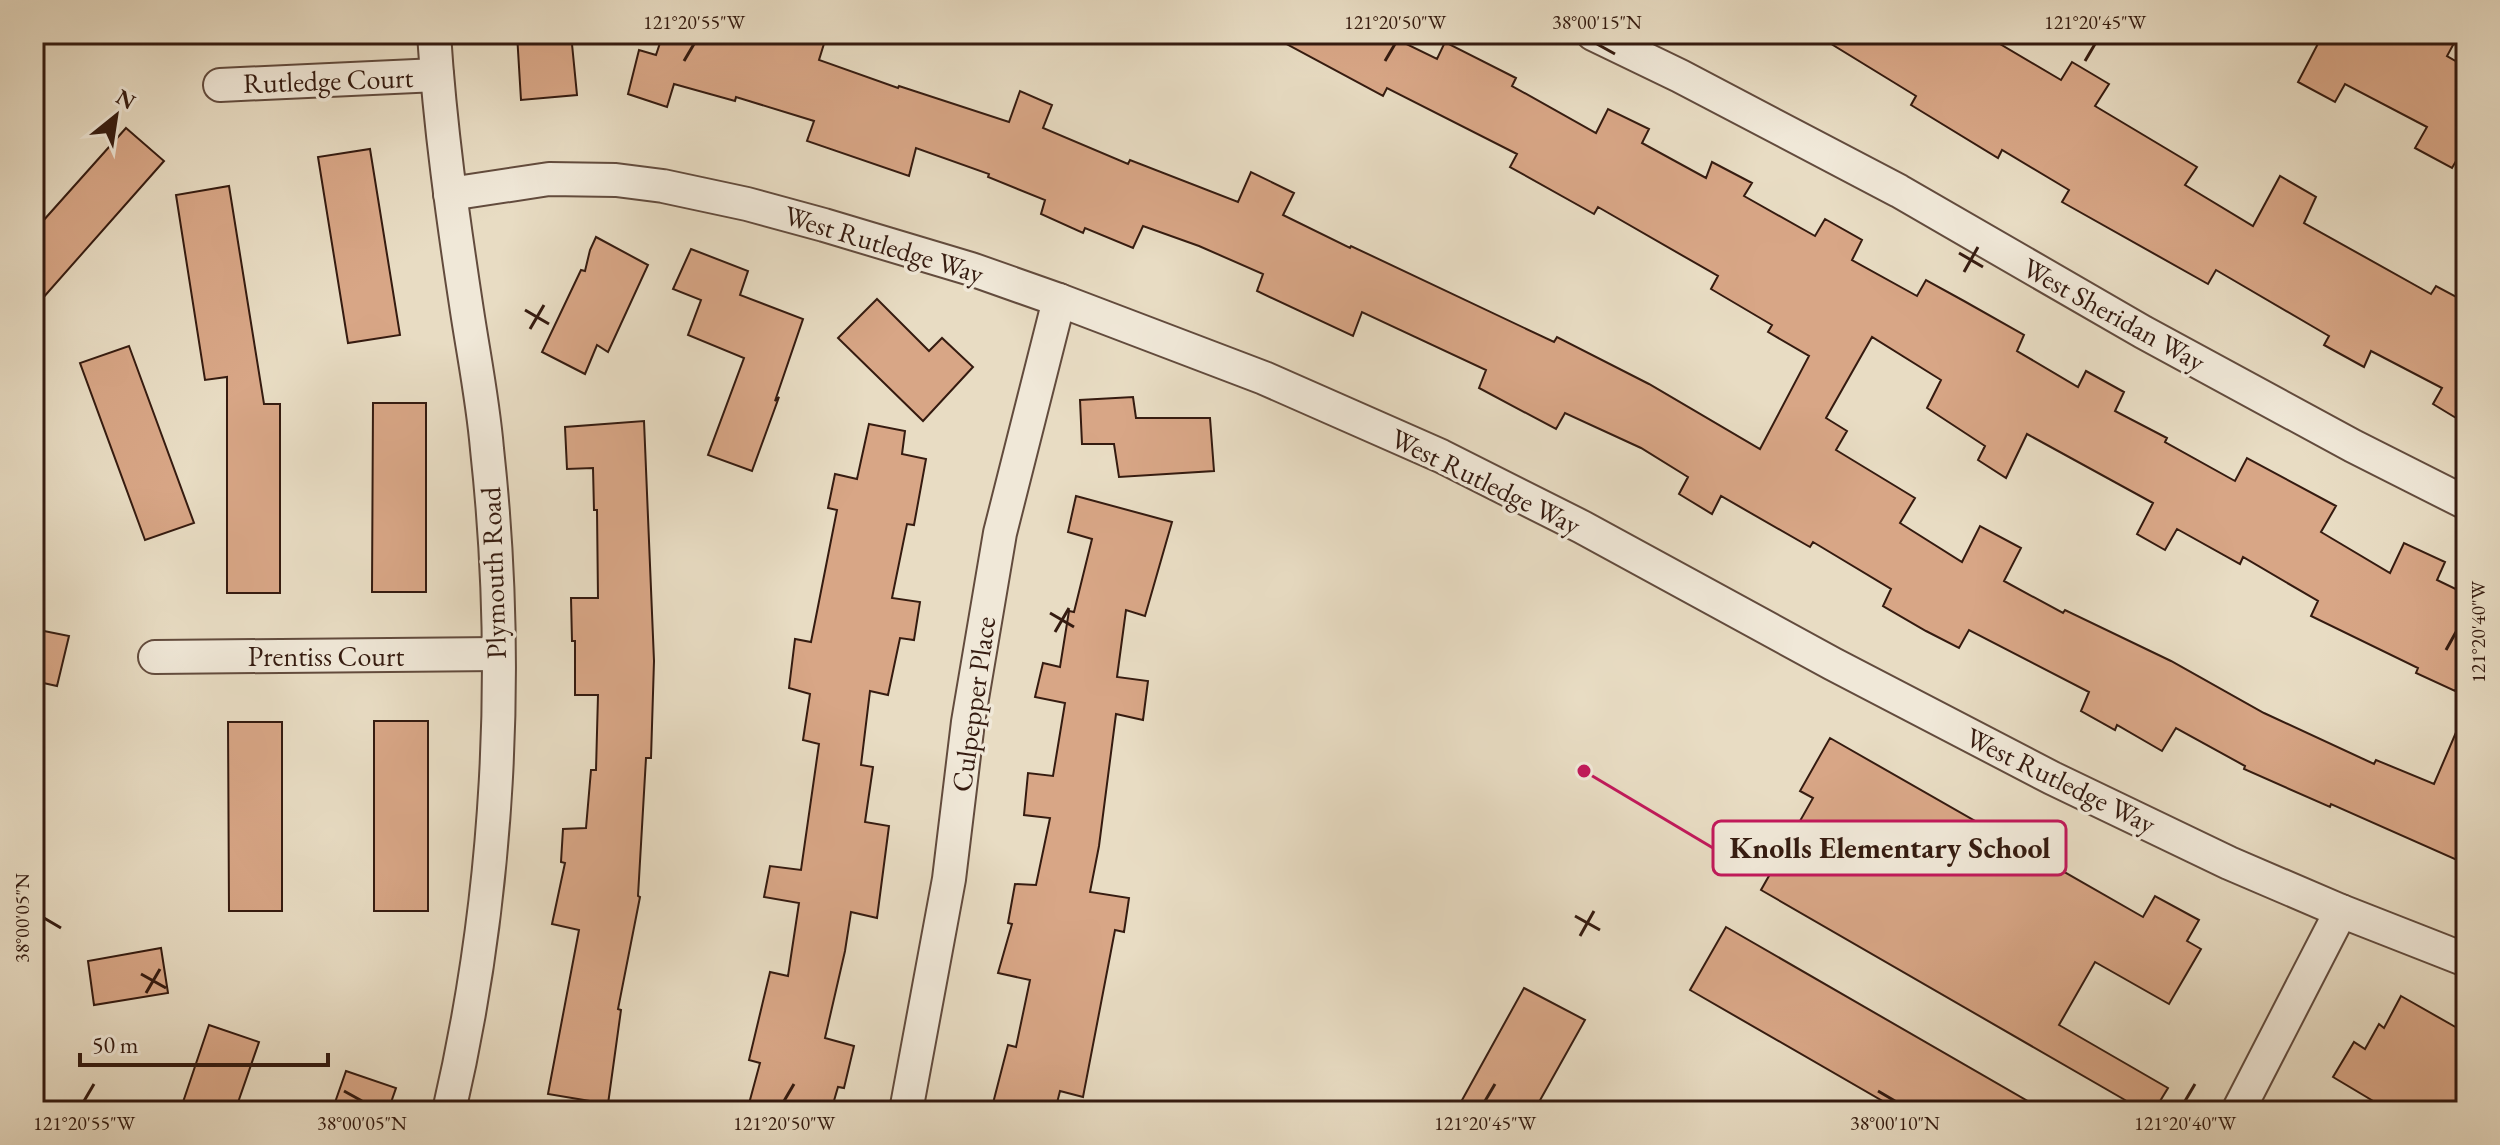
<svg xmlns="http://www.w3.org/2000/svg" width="2500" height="1145" font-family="'EB Garamond',serif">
<rect width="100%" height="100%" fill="#e8dcc3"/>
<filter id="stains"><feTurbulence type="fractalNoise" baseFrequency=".0025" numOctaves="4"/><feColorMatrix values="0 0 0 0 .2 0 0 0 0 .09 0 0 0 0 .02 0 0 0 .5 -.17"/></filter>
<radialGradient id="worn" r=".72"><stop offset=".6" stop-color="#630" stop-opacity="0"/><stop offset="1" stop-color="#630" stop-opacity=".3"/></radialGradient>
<g fill="#d8a686" stroke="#351b10" stroke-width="2">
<path d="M 517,34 L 571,34 L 577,95 L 521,100 Z"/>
<path d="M 663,34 L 827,34 L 819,60 L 898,88 L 899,86 L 1009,122 L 1020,91 L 1052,105 L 1043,128 L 1128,164 L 1130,160 L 1238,202 L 1251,172 L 1294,193 L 1283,215 L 1350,248 L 1351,246 L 1554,342 L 1557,337 L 1649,384 L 1760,449 L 1809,356 L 1768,332 L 1772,325 L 1711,289 L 1718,276 L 1598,207 L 1594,214 L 1510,167 L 1517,154 L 1387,88 L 1383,96 L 1268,34 L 1386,34 L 1437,59 L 1445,42 L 1516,78 L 1512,86 L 1596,133 L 1608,109 L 1649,129 L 1642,143 L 1706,178 L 1712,162 L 1752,183 L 1744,196 L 1815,236 L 1825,219 L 1862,240 L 1852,260 L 1917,296 L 1926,280 L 1964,301 L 2024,335 L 2017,351 L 2078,387 L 2086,371 L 2124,392 L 2115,411 L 2167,438 L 2165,442 L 2235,481 L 2247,458 L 2336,506 L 2321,532 L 2390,573 L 2404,543 L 2445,562 L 2437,580 L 2466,594 L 2466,668 L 2455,691 L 2416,673 L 2418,668 L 2311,616 L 2318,601 L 2243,557 L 2240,564 L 2177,529 L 2165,550 L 2137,534 L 2153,503 L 2027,434 L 2006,478 L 1978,460 L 1985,446 L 1927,408 L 1941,380 L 1872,337 L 1826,418 L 1847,431 L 1836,450 L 1915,498 L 1900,523 L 1962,562 L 1980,526 L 2021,548 L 2004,581 L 2063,613 L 2065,610 L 2171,661 L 2264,713 L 2374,764 L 2376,760 L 2434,784 L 2466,709 L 2466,864 L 2331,804 L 2330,807 L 2244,769 L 2245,766 L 2176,728 L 2162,751 L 2117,725 L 2115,730 L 2081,711 L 2089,692 L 1969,630 L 1959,648 L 1926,631 L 1883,606 L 1891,589 L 1813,542 L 1810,547 L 1721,496 L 1712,514 L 1679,494 L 1688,477 L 1641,448 L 1565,413 L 1556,429 L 1479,388 L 1486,370 L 1362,312 L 1353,336 L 1257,291 L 1263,274 L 1199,246 L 1143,226 L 1133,248 L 1085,228 L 1083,233 L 1041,214 L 1045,200 L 988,177 L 989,174 L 916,148 L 909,176 L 807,141 L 814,121 L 736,97 L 735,101 L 674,84 L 667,107 L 628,94 L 639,50 L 656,55 Z"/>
<path d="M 1815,34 L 1983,34 L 2061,80 L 2072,62 L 2109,84 L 2095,106 L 2197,167 L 2185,185 L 2253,226 L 2280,176 L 2316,197 L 2304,223 L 2431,294 L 2436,286 L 2466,302 L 2466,424 L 2433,404 L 2442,388 L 2371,351 L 2364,367 L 2324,345 L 2329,336 L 2216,270 L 2208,284 L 2062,202 L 2069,190 L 2002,150 L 1998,158 L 1911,105 L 1916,96 Z"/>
<path d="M 2323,34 L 2459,34 L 2447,56 L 2466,67 L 2466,144 L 2452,168 L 2415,148 L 2427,127 L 2345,84 L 2335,102 L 2298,82 Z"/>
<path d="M 126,128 L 164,161 L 34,308 L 34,231 Z"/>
<path d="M 370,149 L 400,335 L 348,343 L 318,157 Z"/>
<path d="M 229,186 L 264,404 L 280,404 L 280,593 L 227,593 L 227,377 L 205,380 L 176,195 Z"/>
<path d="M 596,237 L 648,265 L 608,352 L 597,345 L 585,374 L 542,352 L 581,270 L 585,271 L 590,250 Z"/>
<path d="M 691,249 L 748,271 L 740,295 L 803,319 L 775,401 L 779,397 L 752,471 L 708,455 L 744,358 L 688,335 L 701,300 L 673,289 Z"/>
<path d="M 877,299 L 929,351 L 942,338 L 973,367 L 923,421 L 838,338 Z"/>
<path d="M 129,346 L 194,523 L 145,540 L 80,363 Z"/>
<path d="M 1133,397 L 1136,418 L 1210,418 L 1214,471 L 1119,477 L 1114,444 L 1082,444 L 1080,400 Z"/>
<path d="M 373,403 L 426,403 L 426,592 L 372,592 Z"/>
<path d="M 644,421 L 654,661 L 651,758 L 646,758 L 638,896 L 640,897 L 618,1009 L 621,1010 L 608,1104 L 548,1094 L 579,930 L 552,924 L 565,863 L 561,862 L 563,829 L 586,828 L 591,770 L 596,770 L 598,695 L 575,695 L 575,641 L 572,641 L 571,598 L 598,598 L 597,510 L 594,510 L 593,468 L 567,469 L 565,427 Z"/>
<path d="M 869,424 L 905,431 L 902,454 L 926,459 L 914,525 L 907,524 L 892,598 L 920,602 L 914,640 L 900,638 L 888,695 L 870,691 L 861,765 L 873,767 L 865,822 L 889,826 L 877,918 L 851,912 L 845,951 L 825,1038 L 854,1046 L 844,1088 L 838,1087 L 831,1111 L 747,1111 L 760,1063 L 749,1060 L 770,972 L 788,976 L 799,903 L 764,897 L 770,866 L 801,870 L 819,744 L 803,740 L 810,694 L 789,688 L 795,639 L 811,642 L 837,510 L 828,508 L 835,474 L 857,479 Z"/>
<path d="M 1076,496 L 1172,522 L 1145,616 L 1126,610 L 1117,677 L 1148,681 L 1143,720 L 1116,714 L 1099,846 L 1090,892 L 1129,898 L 1124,932 L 1115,930 L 1083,1097 L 1060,1091 L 1055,1111 L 991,1111 L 1008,1045 L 1016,1047 L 1030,980 L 998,973 L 1012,924 L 1008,923 L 1015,884 L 1036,885 L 1050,818 L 1024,815 L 1028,773 L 1053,776 L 1065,703 L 1035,697 L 1043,663 L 1060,667 L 1069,611 L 1074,612 L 1092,539 L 1068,532 Z"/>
<path d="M 34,629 L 69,636 L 57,686 L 34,681 Z"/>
<rect x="374" y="721" width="54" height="190"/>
<path d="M 228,722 L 282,722 L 282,911 L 229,911 Z"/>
<path d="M 1830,738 L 2143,917 L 2155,896 L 2199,920 L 2187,941 L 2201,949 L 2169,1004 L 2095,962 L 2059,1025 L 2168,1088 L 2154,1111 L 2118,1111 L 2125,1100 L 1761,890 L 1813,798 L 1800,791 Z"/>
<path d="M 1726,927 L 2045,1111 L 1900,1111 L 1690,990 Z"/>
<path d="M 161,948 L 168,993 L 94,1005 L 88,961 Z"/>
<path d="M 1524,988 L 1585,1020 L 1534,1111 L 1456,1111 Z"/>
<path d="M 2401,996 L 2466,1033 L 2466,1111 L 2390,1111 L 2333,1077 L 2354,1042 L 2365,1049 L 2379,1024 L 2384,1028 Z"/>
<path d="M 209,1025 L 259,1042 L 235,1111 L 180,1111 Z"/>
<path d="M 346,1071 L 396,1088 L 388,1111 L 332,1111 Z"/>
</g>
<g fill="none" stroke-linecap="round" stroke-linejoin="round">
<defs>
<g id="minor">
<path d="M 434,34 C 440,127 453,219 467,311 C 474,357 483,402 487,449 C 511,668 499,896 449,1111"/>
<path d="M 1593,34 L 1680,76 L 1899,191 L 2143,332 L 2353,446 L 2466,503"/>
<path d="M 220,85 L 437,75"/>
<path d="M 450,194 L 549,179 L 616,180 L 663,186 L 747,204 L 824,225 L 971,269 L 1059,300 L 1264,378 L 1441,456 L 1582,527 L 1833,664 L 2052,778 L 2229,863 L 2341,911 L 2466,960"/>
<path d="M 155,657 L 498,654"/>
<path d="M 906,1111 L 949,879 L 968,722 L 1000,533 L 1059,300"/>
<path d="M 2238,1111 L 2341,911"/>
</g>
</defs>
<use href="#minor" stroke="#624b3d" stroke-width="36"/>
<use href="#minor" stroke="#f0e8d8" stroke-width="32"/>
</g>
<path fill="none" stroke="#351b10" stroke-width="3" d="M 1597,44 L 1615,54M 684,61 L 694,44M 1385,61 L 1395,44M 2085,61 L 2095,44M 1959,253 L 1983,267M 1964,272 L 1978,247M 525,310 L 549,324M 530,329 L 544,305M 1050,613 L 1074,627M 1055,632 L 1069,608M 2446,650 L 2456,632M 1575,916 L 1600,930M 44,918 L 61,928M 1580,936 L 1594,911M 141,974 L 166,988M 146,993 L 160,969M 344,1091 L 362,1101M 1878,1091 L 1895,1101M 84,1101 L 94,1084M 784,1101 L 794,1084M 1485,1101 L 1495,1084M 2185,1101 L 2195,1084"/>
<g text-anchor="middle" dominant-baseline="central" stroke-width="7" stroke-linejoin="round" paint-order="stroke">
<g font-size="28" fill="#351b10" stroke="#f0e8d8">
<text transform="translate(328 80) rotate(-2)">Rutledge Court</text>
<text transform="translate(884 244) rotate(17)">West Rutledge Way</text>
<text transform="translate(2114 314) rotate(29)">West Sheridan Way</text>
<text transform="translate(1486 481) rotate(26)">West Rutledge Way</text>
<text transform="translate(493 573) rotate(-92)">Plymouth Road</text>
<text x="326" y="656">Prentiss Court</text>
<text transform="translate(973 704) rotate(-82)">Culpepper Place</text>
<text transform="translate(2061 780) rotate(26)">West Rutledge Way</text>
</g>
</g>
<path fill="none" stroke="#c2185b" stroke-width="3" d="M1584 771L1713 848"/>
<circle fill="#c2185b" stroke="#f0e8d8" stroke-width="3" cx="1584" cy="771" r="8"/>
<rect fill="#f0e8d8" stroke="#c2185b" stroke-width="3" x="1713" y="821" width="353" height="54" rx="8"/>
<g font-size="30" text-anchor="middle" font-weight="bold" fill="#351b10">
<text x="1890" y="858">Knolls Elementary School</text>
</g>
<rect width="2500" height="1145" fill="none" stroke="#e8dcc3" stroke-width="88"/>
<g transform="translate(116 116) rotate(30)" stroke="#f0e8d8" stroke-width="6" paint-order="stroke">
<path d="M0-6L14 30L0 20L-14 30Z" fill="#351b10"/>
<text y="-12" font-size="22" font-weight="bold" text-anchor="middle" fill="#351b10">N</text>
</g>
<path d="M80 1053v12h248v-12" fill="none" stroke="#351b10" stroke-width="4"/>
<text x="92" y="1053" font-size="24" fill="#351b10" stroke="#f0e8d8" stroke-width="6" paint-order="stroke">50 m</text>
<rect x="44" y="44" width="2412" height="1057" fill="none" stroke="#351b10" stroke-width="3"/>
<g font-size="20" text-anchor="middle" fill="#351b10">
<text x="694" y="29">121°20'55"W</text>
<text x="1395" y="29">121°20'50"W</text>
<text x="1597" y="29">38°00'15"N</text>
<text x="2095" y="29">121°20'45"W</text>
<text transform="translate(2478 632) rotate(-90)" y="7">121°20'40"W</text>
<text transform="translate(22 918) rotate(-90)" y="7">38°00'05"N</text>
<text x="84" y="1130">121°20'55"W</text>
<text x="362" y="1130">38°00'05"N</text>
<text x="784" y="1130">121°20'50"W</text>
<text x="1485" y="1130">121°20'45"W</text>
<text x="1895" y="1130">38°00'10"N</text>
<text x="2185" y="1130">121°20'40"W</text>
</g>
<rect width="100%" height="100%" filter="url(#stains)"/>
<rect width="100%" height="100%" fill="url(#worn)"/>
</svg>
